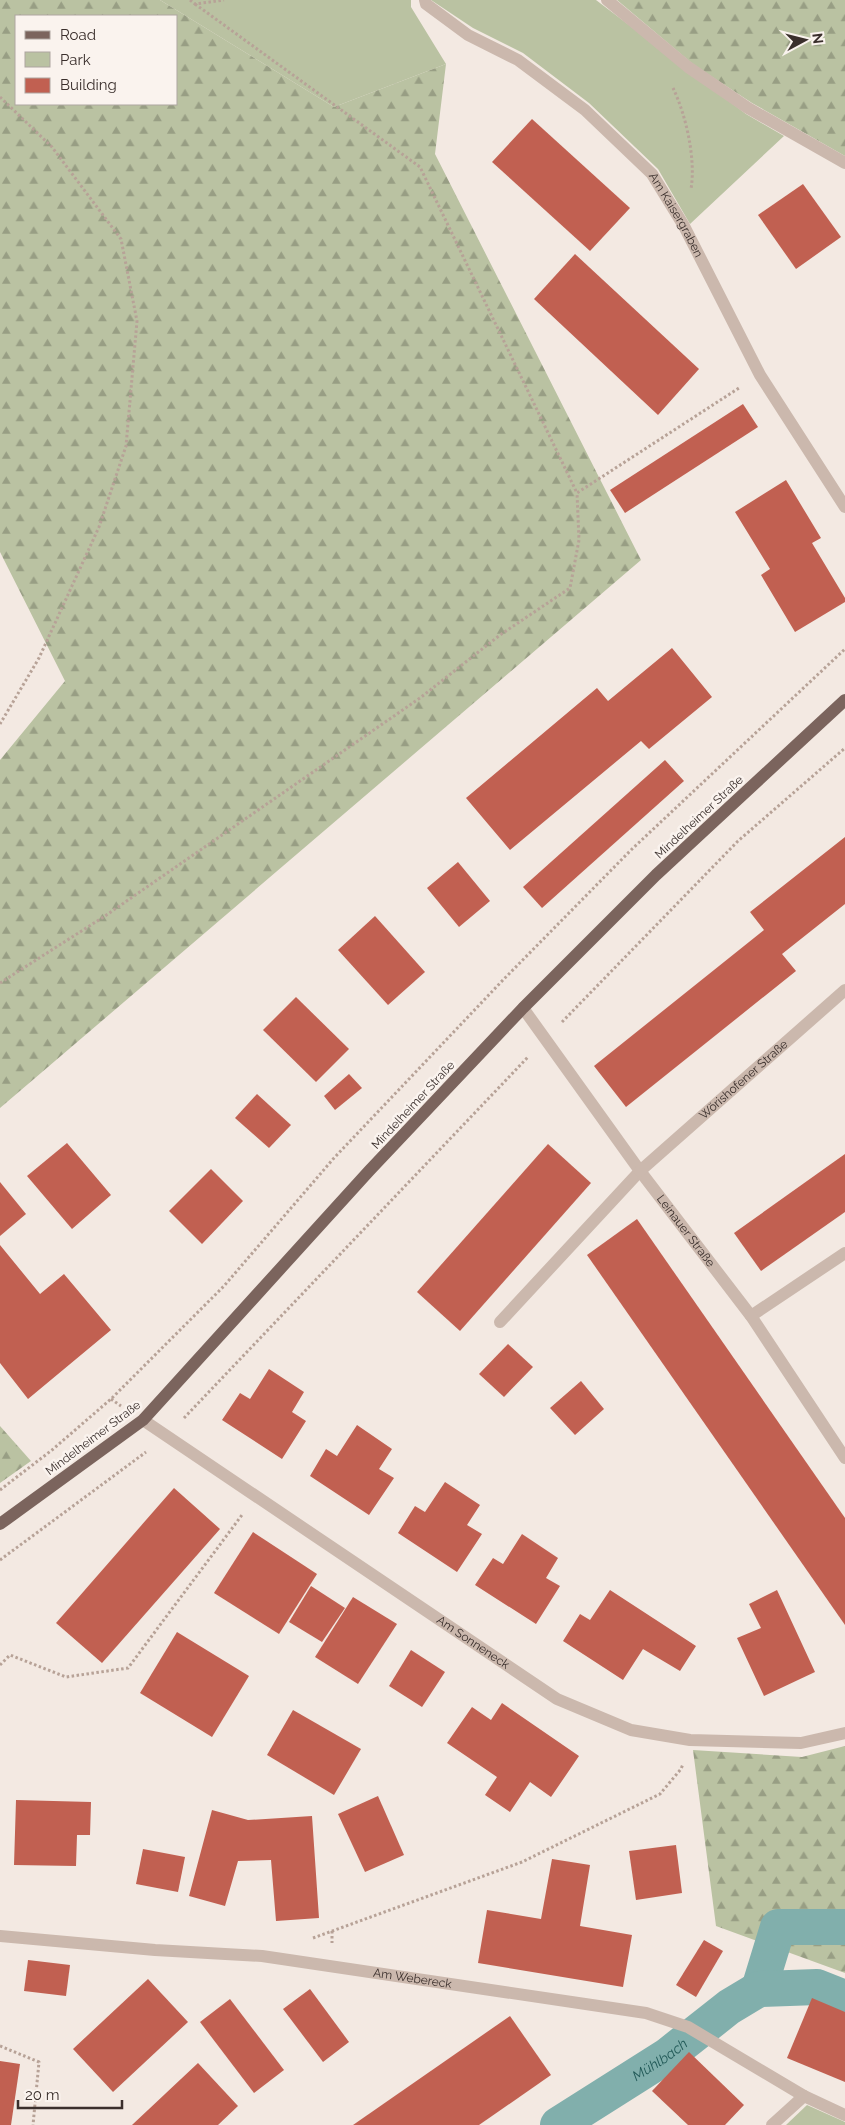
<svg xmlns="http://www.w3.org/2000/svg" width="845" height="2125" font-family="Raleway,sans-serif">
<defs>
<pattern id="forest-firs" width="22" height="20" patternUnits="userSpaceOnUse" patternTransform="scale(1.25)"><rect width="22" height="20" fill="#bac2a2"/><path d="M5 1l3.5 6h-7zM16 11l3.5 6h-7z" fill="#989e84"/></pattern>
</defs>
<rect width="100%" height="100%" fill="#f3e9e2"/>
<g fill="#bac2a2">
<path d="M 160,0 L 411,0 L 411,7 L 446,64 L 334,107 Z"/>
<path d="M 431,0 L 596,0 L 746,114 L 784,136 L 690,224 L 658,169 L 589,103 L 523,53 L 473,28 Z"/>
<path d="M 807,2105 L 845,2122 L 845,2125 L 786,2125 Z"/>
</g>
<g fill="url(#forest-firs)" fill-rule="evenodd">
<path d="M 0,0 L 160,0 L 334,107 L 446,64 L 435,154 L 641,560 L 0,1108 L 0,760 L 65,681 L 0,552 ZM 16,16 L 176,16 L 176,104 L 16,104 Z"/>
<path d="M 617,0 L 845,0 L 845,156 L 752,103 L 694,65 Z"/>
<path d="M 0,1426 L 31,1461 L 0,1483 Z"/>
<path d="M 845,1746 L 845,1973 L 716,1926 L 693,1750 L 802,1757 Z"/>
</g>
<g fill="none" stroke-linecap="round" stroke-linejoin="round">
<g stroke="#81afac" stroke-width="36">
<path d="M 759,1989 L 778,1927 L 845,1927"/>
<path id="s1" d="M 558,2125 L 667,2056 L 729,2007 L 759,1989 L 817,1987 L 845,1998"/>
</g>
</g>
<g fill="#c16051">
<path d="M 532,119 L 630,208 L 590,251 L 492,162 Z"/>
<path d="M 803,184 L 841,237 L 796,269 L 758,215 Z"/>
<path d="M 575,254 L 699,369 L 658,415 L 534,299 Z"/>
<path d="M 743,404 L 758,427 L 625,513 L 610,490 Z"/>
<path d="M 786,480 L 821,538 L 812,543 L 845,598 L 845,602 L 795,632 L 761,575 L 770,569 L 735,512 Z"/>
<path d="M 672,648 L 712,697 L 649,749 L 641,741 L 510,850 L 466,798 L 597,688 L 608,701 Z"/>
<path d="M 665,760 L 684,781 L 542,908 L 523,887 Z"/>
<path d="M 845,837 L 845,904 L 782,954 L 796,971 L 626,1107 L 594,1066 L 764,930 L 750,912 Z"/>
<path d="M 458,862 L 490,901 L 459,927 L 427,888 Z"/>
<path d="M 375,916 L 425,972 L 388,1005 L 338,950 Z"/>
<path d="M 296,997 L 349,1049 L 316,1082 L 263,1030 Z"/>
<path d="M 349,1074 L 362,1088 L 335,1110 L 324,1096 Z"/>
<path d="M 257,1094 L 291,1125 L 269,1148 L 235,1118 Z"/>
<path d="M 67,1143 L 111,1195 L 72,1229 L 27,1176 Z"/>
<path d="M 548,1144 L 591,1183 L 460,1331 L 417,1292 Z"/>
<path d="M 845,1154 L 845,1212 L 761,1271 L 734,1233 Z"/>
<path d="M 211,1169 L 243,1201 L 202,1244 L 169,1211 Z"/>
<path d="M 0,1182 L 26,1214 L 0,1236 Z"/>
<path d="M 637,1219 L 845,1518 L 845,1625 L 587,1255 Z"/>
<path d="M 0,1245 L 40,1294 L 64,1274 L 111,1330 L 28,1399 L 0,1363 Z"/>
<path d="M 508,1344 L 533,1367 L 504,1397 L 479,1374 Z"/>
<path d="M 269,1369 L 304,1392 L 292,1412 L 306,1421 L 282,1459 L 222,1420 L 240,1393 L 250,1399 Z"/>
<path d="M 581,1381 L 604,1409 L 575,1435 L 550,1408 Z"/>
<path d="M 357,1425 L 392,1449 L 379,1469 L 394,1478 L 369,1515 L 310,1476 L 326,1449 L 337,1456 Z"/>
<path d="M 445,1482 L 480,1505 L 467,1525 L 482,1534 L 457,1572 L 398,1533 L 415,1506 L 425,1512 Z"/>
<path d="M 174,1488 L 220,1529 L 102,1663 L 56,1623 Z"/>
<path d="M 253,1532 L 317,1574 L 279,1634 L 214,1593 Z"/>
<path d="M 522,1534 L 558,1558 L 546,1578 L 560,1586 L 536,1624 L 475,1585 L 493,1558 L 503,1564 Z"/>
<path d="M 311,1586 L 345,1608 L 322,1642 L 289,1622 Z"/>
<path d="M 610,1590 L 696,1646 L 680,1671 L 643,1649 L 623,1680 L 563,1641 L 580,1614 L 590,1620 Z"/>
<path d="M 777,1590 L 815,1672 L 764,1696 L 737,1638 L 761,1628 L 749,1604 Z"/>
<path d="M 353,1597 L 397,1624 L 358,1684 L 315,1657 Z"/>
<path d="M 177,1632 L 249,1676 L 212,1737 L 140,1693 Z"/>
<path d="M 411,1650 L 445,1672 L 422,1707 L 389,1686 Z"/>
<path d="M 502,1703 L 579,1756 L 551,1797 L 530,1782 L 510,1812 L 485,1795 L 497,1777 L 447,1743 L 472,1707 L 491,1720 Z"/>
<path d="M 293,1710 L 361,1749 L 334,1795 L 267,1755 Z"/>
<path d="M 378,1796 L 404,1855 L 365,1872 L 338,1814 Z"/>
<path d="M 16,1800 L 91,1802 L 90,1835 L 77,1835 L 76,1866 L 14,1865 Z"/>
<path d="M 212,1810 L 248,1820 L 312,1816 L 319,1918 L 276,1921 L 271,1860 L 238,1861 L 225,1906 L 189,1896 Z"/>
<path d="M 676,1845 L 682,1893 L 636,1900 L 629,1851 Z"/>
<path d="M 143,1849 L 185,1857 L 178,1892 L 136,1884 Z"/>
<path d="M 552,1859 L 590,1865 L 580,1926 L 632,1935 L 623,1987 L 478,1963 L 487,1910 L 541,1919 Z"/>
<path d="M 704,1940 L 723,1951 L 696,1997 L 676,1985 Z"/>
<path d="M 28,1960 L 70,1965 L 66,1996 L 24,1991 Z"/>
<path d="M 148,1979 L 188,2022 L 113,2092 L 73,2049 Z"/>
<path d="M 310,1989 L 349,2042 L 323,2062 L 283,2009 Z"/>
<path d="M 812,1998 L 845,2012 L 845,2082 L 787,2058 Z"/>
<path d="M 230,1999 L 284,2070 L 254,2093 L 200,2022 Z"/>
<path d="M 510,2016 L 551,2075 L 492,2116 L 479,2125 L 353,2125 Z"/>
<path d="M 689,2052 L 744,2105 L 725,2125 L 688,2125 L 652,2091 Z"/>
<path d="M 0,2061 L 20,2064 L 11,2125 L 0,2125 Z"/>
<path d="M 198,2063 L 238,2106 L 218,2125 L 132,2125 Z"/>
</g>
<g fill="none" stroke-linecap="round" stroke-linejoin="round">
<g stroke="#b7a297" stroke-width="3" stroke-dasharray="2.5 2.5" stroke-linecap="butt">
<path d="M 190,0 L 195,4 L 224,0"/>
<path d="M 195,4 L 420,167 L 577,493 L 739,388"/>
<path d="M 673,88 C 686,115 696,159 691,189"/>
<path d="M 0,97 L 52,147 L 121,239 L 137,321 L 126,446 L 99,527 L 39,658 L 0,724"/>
<path d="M 0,983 L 105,916 L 420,698 L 500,635 L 570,588 L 579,540 L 577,493"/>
<path d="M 562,1022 L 738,841 L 845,748"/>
<path d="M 111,1399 L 121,1406"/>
<path d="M 184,1418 L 528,1057"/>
<path d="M 0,1490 L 52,1450 L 111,1399 L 224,1286 L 334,1158 L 503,980 L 631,850 L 845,649"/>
<path d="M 0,1560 L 146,1452"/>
<path d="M 0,1665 L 10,1655 L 66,1677 L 128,1668 L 242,1515"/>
<path d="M 332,1931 L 332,1943"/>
<path d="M 313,1938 L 522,1862 L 660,1794 L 681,1769 L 683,1764"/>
<path d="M 0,2046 L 39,2062 L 33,2125"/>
</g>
<g stroke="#cbb8ad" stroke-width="12">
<path d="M 751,1316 L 845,1253"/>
<path d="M 500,1322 L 640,1171"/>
</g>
<g stroke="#cbb8ad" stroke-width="12">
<path id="s2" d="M 425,0 L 426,4 L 468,35 L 518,60 L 585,110 L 652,174 L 684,226 L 760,375 L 845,507"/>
<path d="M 607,0 L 688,67 L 748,108 L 845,163"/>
<path id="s3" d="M 523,1008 L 640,1171 L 751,1316 L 845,1458"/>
<path id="s4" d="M 640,1171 L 845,990"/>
<path id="s5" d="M 143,1420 L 557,1699 L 631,1730 L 690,1740 L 801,1743 L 845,1733"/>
<path id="s6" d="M 0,1936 L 155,1950 L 262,1956 L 646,2013 L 688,2027 L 804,2096"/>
<path d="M 772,2125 L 804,2096 L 845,2115"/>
</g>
<path stroke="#7b645d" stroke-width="12" d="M 0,1524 L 143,1420 L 369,1171 L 523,1008 L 656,875 L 845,700"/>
</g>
<g text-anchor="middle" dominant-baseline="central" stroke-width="5" stroke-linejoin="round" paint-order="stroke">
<g font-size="12" fill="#3a2f2c" stroke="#faf3ee">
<text stroke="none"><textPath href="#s2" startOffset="336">Am Kaisergraben</textPath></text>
<text transform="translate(699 817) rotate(-43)">Mindelheimer Straße</text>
<text stroke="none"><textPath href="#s4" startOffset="138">Wörishofener Straße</textPath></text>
<text transform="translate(413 1105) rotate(-47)">Mindelheimer Straße</text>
<text stroke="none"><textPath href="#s3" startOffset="276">Leinauer Straße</textPath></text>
<text transform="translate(93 1438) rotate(-37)">Mindelheimer Straße</text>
<text stroke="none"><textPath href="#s5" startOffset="398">Am Sonneneck</textPath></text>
<text stroke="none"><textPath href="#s6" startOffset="415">Am Webereck</textPath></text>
</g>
<g font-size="14" font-style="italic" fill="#225a58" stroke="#faf3ee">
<text stroke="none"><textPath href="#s1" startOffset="121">Mühlbach</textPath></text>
</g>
</g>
<rect x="15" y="15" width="162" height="90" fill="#faf3ee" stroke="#ada5a0"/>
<rect x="25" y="31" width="25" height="8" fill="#7b645d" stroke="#ada5a0"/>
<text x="60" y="40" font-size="15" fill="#3a2f2c">Road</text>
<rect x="25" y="52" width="25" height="15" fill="#bac2a2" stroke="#ada5a0"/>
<text x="60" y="65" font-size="15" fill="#3a2f2c">Park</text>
<rect x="25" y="78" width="25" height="15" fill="#c16051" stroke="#ada5a0"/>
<text x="60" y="90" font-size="15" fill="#3a2f2c">Building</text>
<g transform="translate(805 40) rotate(83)" stroke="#faf3ee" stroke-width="4" paint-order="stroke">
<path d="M0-4L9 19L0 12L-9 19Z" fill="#3a2f2c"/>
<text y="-8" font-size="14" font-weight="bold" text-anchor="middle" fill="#3a2f2c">N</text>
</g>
<path d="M18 2100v8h104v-8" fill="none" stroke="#3a2f2c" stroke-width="2.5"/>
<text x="25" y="2100" font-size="15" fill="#3a2f2c" stroke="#faf3ee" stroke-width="4" paint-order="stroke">20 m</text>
</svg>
